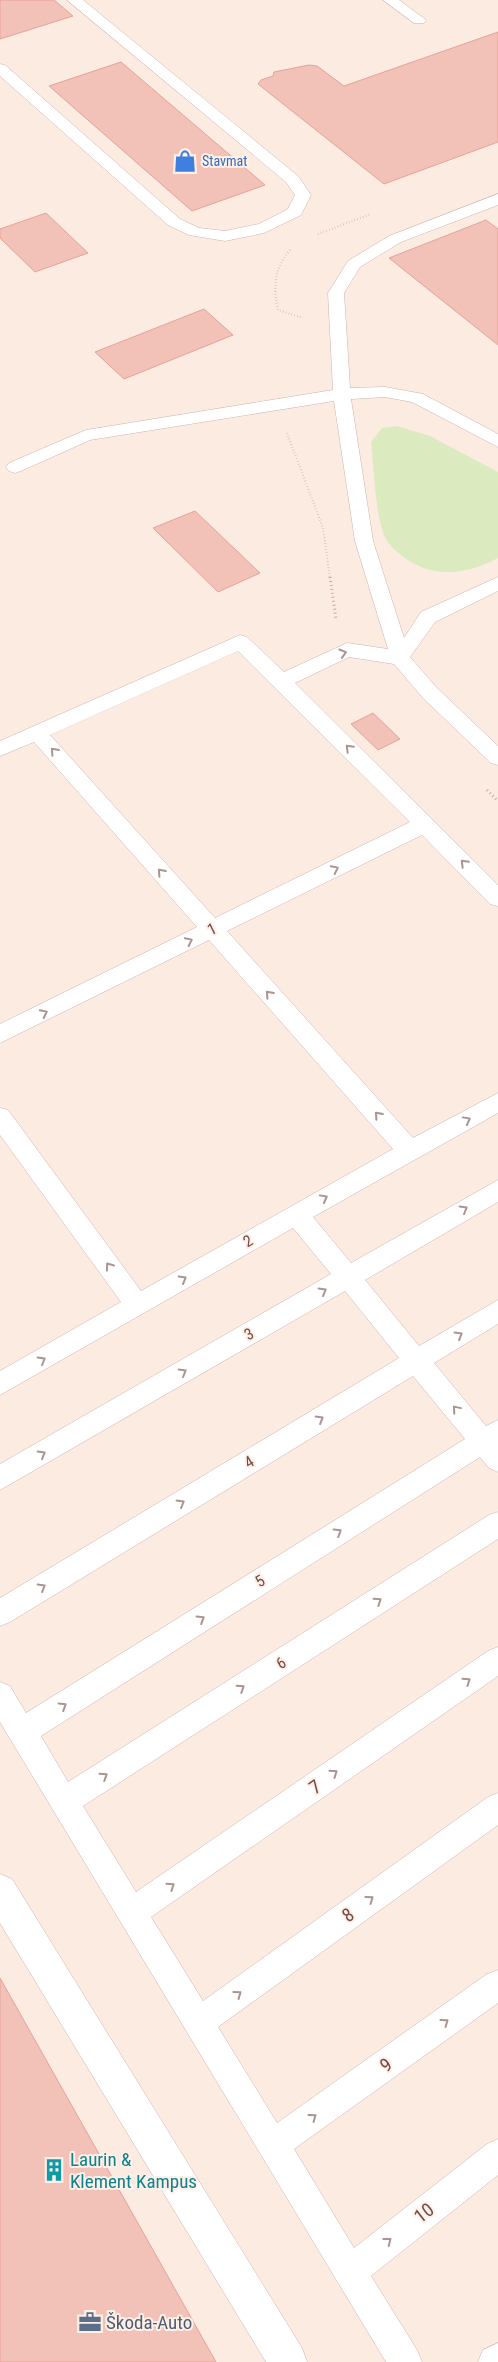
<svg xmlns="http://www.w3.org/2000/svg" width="498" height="2362" font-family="'Roboto Condensed',sans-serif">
<rect width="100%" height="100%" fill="#fcebe1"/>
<path fill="#dbeabf" d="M 397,426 L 430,436 L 498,472 L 498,558 C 468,574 434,579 405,558 C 395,551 385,542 382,529 C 375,506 374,468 371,442 L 382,428 Z"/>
<g fill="#f2c1b8" stroke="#e5a298">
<path d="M 0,0 L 54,0 L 73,16 L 0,39 Z"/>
<path d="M 498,32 L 498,142 L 384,184 L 258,84 L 261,80 L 273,76 L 274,72 L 309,65 L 317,66 L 344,86 Z"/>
<path d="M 121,62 L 265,185 L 192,211 L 49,86 Z"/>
<path d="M 46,213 L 88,253 L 35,272 L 0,238 L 0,229 Z"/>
<path d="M 486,220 L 498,229 L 498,345 L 389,258 Z"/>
<path d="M 204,309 L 233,335 L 124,379 L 95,352 Z"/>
<path d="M 195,511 L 260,573 L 218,592 L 153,528 Z"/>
<path d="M 373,713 L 400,739 L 378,750 L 351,724 Z"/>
<path d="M 0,1978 L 216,2362 L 0,2362 Z"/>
</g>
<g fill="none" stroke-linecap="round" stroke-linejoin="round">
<defs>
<g id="lane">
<path d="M 67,0 L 83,0 L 298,176 L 311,195 L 301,215 L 264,233 L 225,241 L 189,235 L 168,225 L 0,76 L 0,64 L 5,65 L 180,219 L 199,228 L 225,231 L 259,224 L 288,209 L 295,195 L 286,182 Z"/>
<path d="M 383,0 L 399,0 L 426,20 L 424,23 L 414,23 Z"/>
<path d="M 498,194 L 498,205 L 401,242 L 360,267 L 344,293 L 350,388 L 385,387 L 423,394 L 498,434 L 498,447 L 412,402 L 385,397 L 351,399 L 373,541 L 404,638 L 421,612 L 498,577 L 498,591 L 435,622 L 410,657 L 437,688 L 498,746 L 498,765 L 491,763 L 423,698 L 394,664 L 349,657 L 295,683 L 498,885 L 498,906 L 490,904 L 422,835 L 227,931 L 413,1138 L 498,1093 L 498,1113 L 313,1217 L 351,1263 L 498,1180 L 498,1202 L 365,1280 L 419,1346 L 498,1300 L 498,1324 L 434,1363 L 486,1426 L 498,1420 L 498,1472 L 489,1468 L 480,1457 L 41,1736 L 68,1782 L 489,1515 L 498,1512 L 498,1539 L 83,1806 L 136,1892 L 488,1651 L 498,1647 L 498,1676 L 151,1917 L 203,2001 L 488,1797 L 498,1793 L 498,1825 L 218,2027 L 277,2123 L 487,1974 L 498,1970 L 498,2003 L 294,2149 L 354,2248 L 487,2144 L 498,2139 L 498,2175 L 371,2276 L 417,2350 L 422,2362 L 386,2362 L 0,1722 L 0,1682 L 10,1686 L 26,1713 L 465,1439 L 413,1376 L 10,1622 L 0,1626 L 0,1598 L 399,1358 L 345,1291 L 0,1490 L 0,1464 L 331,1274 L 293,1228 L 0,1395 L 0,1371 L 121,1302 L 0,1135 L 0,1108 L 8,1110 L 141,1291 L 393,1149 L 209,940 L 0,1043 L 0,1024 L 197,927 L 34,742 L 0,756 L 0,741 L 240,635 L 247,637 L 284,672 L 347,643 L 388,649 L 355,541 L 334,401 L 90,440 L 21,471 L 15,473 L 9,471 L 6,467 L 9,463 L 86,430 L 333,390 L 328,293 L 348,261 L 389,236 ZM 238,651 L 410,822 L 215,918 L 50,735 Z"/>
<path d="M 498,2343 L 498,2362 L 478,2362 L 483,2350 Z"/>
</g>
<path id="street" d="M 0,1874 L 12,1879 L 302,2348 L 307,2362 L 266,2362 L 0,1923 Z"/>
</defs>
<use href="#lane" stroke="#cfb2aa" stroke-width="1"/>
<use href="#street" stroke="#cfb2aa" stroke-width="1"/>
<g stroke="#d6a49b" stroke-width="2" stroke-dasharray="0.5 2.5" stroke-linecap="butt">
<path d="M 318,234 L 371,214"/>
<path d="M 290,250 C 274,269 273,286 278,310 L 303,318"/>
<path d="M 287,433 L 323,528 L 330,578"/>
</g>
<g stroke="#d6a49b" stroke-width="3" stroke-dasharray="1 3" stroke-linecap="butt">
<path d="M 330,577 L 336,619"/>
<path d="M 487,790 L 498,801"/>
</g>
<use href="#lane" fill="#fff" fill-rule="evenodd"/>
<use href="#street" fill="#fff" fill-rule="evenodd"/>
</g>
<defs><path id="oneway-chevron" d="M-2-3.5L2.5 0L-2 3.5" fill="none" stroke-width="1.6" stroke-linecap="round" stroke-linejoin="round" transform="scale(1.25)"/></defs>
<g stroke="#ab9491">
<use href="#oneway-chevron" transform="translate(343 653) rotate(-17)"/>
<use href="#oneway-chevron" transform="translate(349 748) rotate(-135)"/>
<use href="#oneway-chevron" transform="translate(54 751) rotate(-132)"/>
<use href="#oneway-chevron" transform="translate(464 863) rotate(-135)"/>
<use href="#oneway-chevron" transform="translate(335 869) rotate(-26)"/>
<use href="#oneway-chevron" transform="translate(161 872) rotate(-132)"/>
<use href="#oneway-chevron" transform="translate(189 941) rotate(-26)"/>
<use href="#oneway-chevron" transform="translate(269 994) rotate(-132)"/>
<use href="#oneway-chevron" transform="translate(44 1013) rotate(-26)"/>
<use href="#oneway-chevron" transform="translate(378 1115) rotate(-132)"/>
<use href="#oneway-chevron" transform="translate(467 1120) rotate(-29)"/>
<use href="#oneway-chevron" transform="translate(324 1198) rotate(-29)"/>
<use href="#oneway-chevron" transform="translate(464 1209) rotate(-30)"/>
<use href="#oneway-chevron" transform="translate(109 1266) rotate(-126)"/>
<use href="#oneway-chevron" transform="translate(183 1279) rotate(-30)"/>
<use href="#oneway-chevron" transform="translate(323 1291) rotate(-30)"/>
<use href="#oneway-chevron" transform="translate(459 1335) rotate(-31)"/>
<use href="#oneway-chevron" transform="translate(42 1360) rotate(-30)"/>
<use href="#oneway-chevron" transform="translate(183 1372) rotate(-30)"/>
<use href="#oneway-chevron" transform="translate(456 1409) rotate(-130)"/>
<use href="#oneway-chevron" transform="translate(320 1419) rotate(-31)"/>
<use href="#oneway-chevron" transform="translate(42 1454) rotate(-30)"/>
<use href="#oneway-chevron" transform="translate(181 1503) rotate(-31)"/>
<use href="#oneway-chevron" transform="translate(338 1532) rotate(-32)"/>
<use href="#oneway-chevron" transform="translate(42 1587) rotate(-31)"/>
<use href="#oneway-chevron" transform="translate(378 1601) rotate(-33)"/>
<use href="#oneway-chevron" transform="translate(201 1619) rotate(-32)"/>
<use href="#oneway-chevron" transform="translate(467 1681) rotate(-35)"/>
<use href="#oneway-chevron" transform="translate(241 1688) rotate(-33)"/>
<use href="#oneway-chevron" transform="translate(63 1706) rotate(-32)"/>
<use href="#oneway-chevron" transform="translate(334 1773) rotate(-35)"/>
<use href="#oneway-chevron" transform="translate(104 1776) rotate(-33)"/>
<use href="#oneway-chevron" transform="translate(171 1886) rotate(-35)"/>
<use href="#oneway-chevron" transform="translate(370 1899) rotate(-36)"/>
<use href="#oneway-chevron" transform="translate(238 1994) rotate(-36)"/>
<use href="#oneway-chevron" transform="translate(445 2022) rotate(-36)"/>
<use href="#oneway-chevron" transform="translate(313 2117) rotate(-36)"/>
<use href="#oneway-chevron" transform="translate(388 2241) rotate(-38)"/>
</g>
<defs>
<symbol id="shop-bare" viewBox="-9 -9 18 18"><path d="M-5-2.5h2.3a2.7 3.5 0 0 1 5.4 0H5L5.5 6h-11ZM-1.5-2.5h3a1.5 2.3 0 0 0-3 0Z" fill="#3f7fe0" stroke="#fff0e7" stroke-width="2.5" paint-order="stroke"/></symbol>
<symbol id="building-bare" viewBox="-9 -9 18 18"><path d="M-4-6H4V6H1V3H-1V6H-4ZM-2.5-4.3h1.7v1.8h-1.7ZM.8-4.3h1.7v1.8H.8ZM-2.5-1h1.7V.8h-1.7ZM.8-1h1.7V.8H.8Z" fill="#0f9aa8" stroke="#fff0e7" stroke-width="2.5" paint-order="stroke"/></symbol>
<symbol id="office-bare" viewBox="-9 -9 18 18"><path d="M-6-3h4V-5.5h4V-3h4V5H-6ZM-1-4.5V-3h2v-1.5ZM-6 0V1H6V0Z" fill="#5c6f8a" stroke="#fff0e7" stroke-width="2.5" paint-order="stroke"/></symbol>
</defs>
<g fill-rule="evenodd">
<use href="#shop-bare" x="169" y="145" width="32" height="32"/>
<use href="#building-bare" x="38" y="2154" width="32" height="32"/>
<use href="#office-bare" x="74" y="2306" width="32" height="32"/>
</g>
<g text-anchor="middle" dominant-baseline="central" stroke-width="4" stroke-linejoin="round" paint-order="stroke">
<g font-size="14" fill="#366cbe" stroke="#fff0e7" text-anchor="start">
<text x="202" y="161">Stavmat</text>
</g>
<g font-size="16" fill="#734c48" stroke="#fff0e7">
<text transform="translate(212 929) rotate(-26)">1</text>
<text transform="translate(248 1241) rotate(-30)">2</text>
<text transform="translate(249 1334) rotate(-30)">3</text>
<text transform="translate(249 1462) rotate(-31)">4</text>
<text transform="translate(260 1581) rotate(-32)">5</text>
<text transform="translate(281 1663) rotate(-33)">6</text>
</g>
<g font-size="19" fill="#734c48" stroke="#fff0e7">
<text transform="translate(315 1787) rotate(-35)">7</text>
<text transform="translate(348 1915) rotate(-36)">8</text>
<text transform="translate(386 2065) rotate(-36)">9</text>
<text transform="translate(424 2213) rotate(-38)">10</text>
</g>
<g font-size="19" fill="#0d838f" stroke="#fff0e7" text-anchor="start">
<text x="70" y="2159">Laurin &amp;<tspan x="70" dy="22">Klement Kampus</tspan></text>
</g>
<g font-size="19" fill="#4e5e75" stroke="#fff0e7" text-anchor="start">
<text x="106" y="2322">Škoda-Auto</text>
</g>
</g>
</svg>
